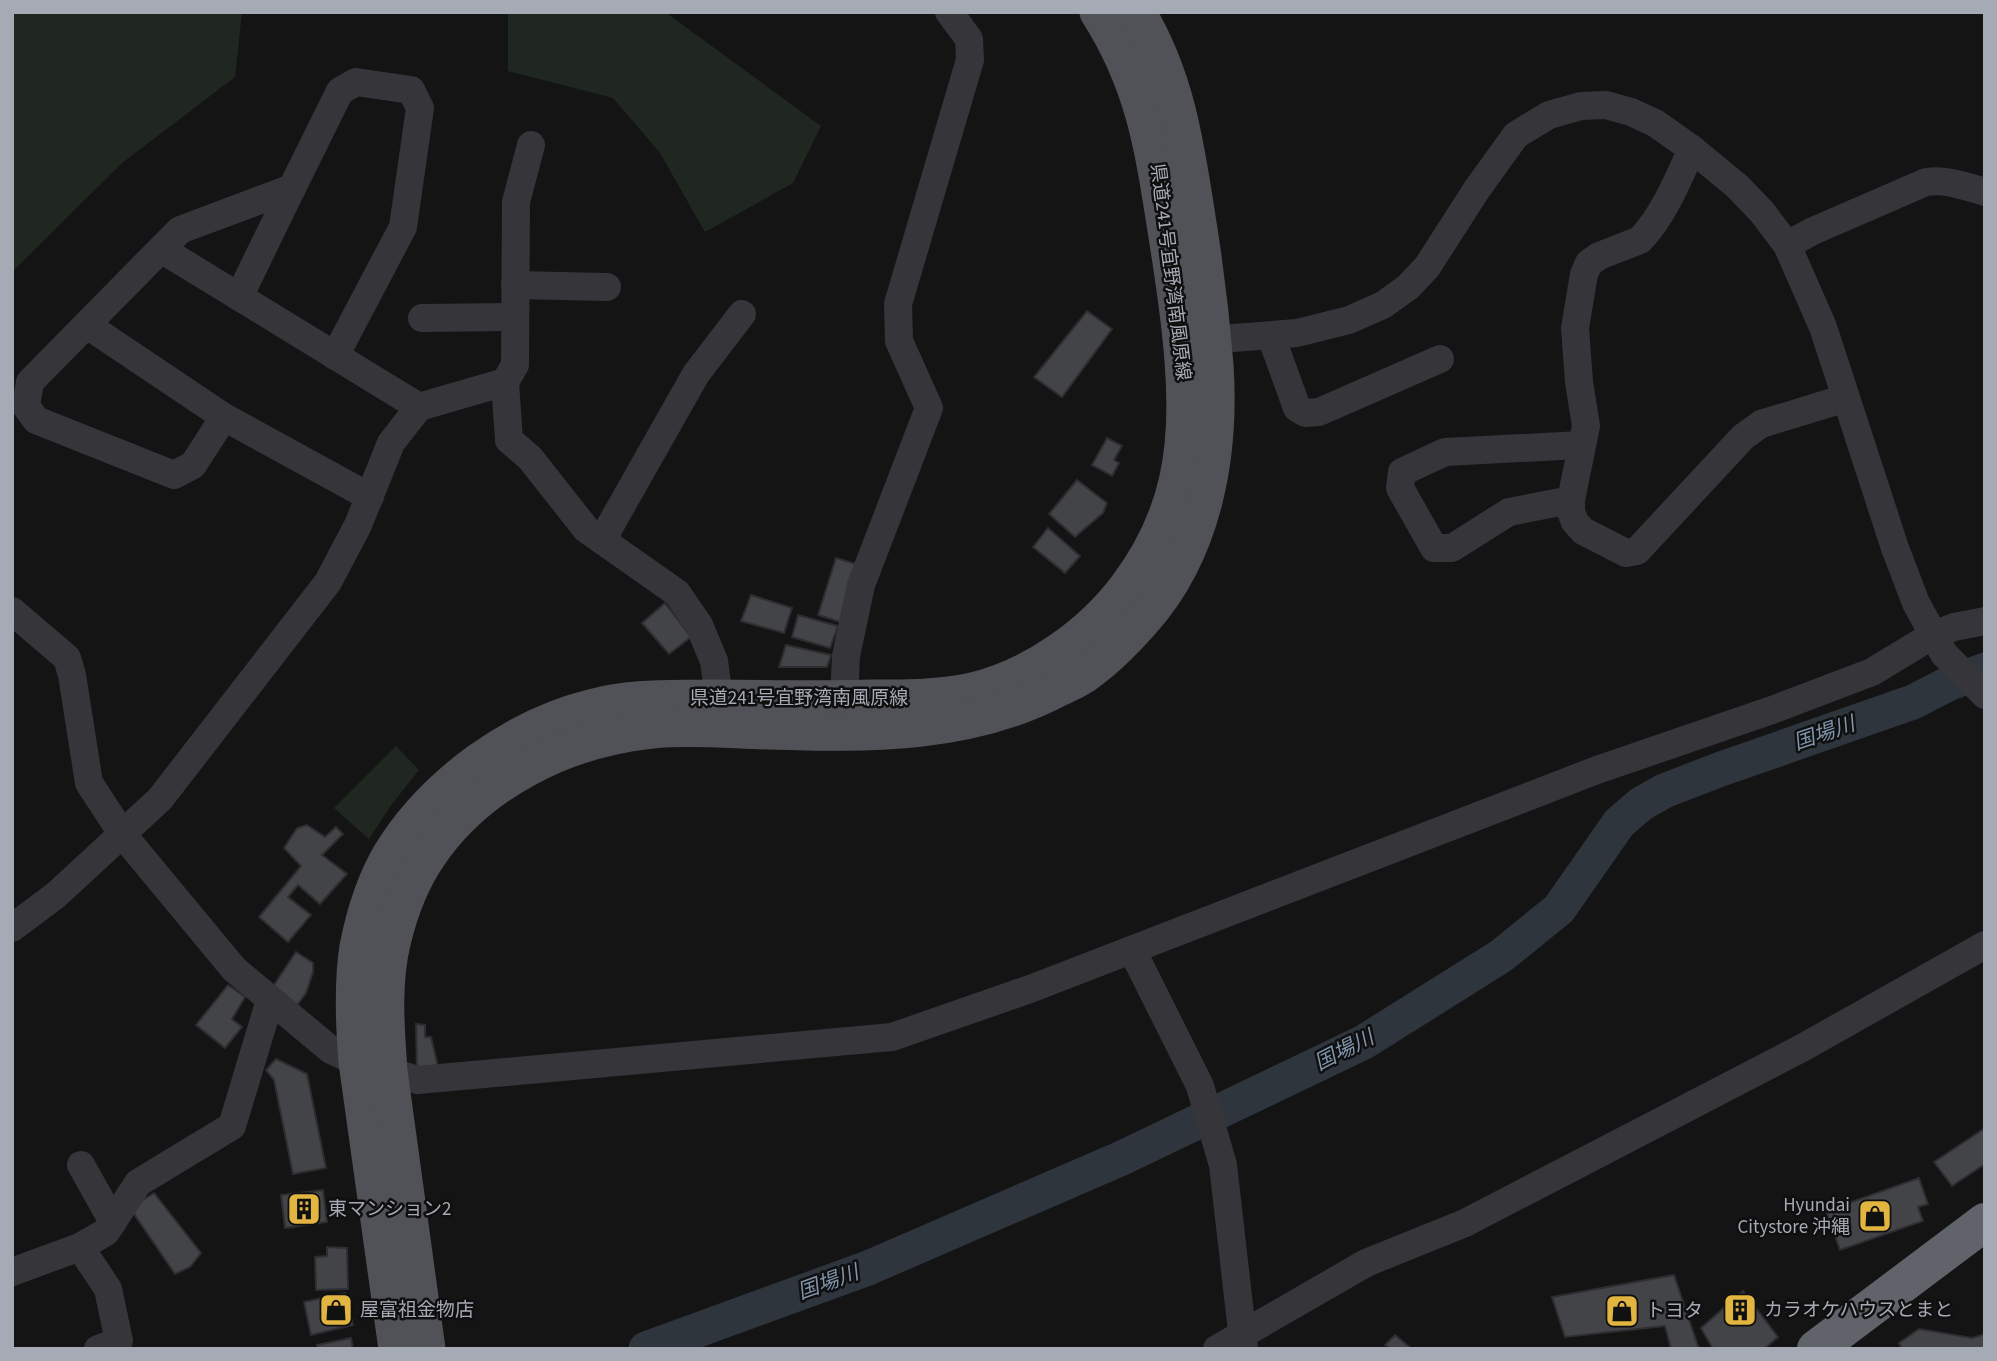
<svg xmlns="http://www.w3.org/2000/svg" width="1997" height="1361" font-family="'Source Sans 3','Noto Sans JP',sans-serif">
<rect width="100%" height="100%" fill="#141415"/>
<g fill="#202721">
<path d="M 12,12 L 242,12 L 235,77 L 122,163 L 12,272 Z"/>
<path d="M 508,12 L 665,12 L 821,126 L 793,183 L 705,232 L 660,153 L 613,98 L 508,71 Z"/>
<path d="M 396,746 L 419,770 L 392,804 L 369,839 L 334,808 Z"/>
</g>
<g fill="none" stroke-linecap="round" stroke-linejoin="round">
<path stroke="#2e353d" stroke-width="35" d="M 646,1349 L 868,1268 L 1122,1158 L 1364,1042 L 1501,956 L 1559,909 L 1619,823 L 1641,804 L 1664,791 L 1721,769 L 1913,702 L 1948,684 L 1985,670"/>
</g>
<g fill="#434448" stroke="#2e2e31" stroke-width="2">
<path d="M 1087,311 L 1112,329 L 1062,397 L 1034,377 Z"/>
<path d="M 1107,438 L 1122,446 L 1114,460 L 1119,463 L 1112,476 L 1092,465 Z"/>
<path d="M 1077,480 L 1107,503 L 1103,513 L 1075,537 L 1049,514 Z"/>
<path d="M 1048,528 L 1080,556 L 1065,573 L 1033,547 Z"/>
<path d="M 836,558 L 862,566 L 847,624 L 818,615 Z"/>
<path d="M 751,595 L 792,608 L 784,633 L 741,621 Z"/>
<path d="M 665,603 L 691,637 L 669,654 L 642,623 Z"/>
<path d="M 798,615 L 838,626 L 830,648 L 792,637 Z"/>
<path d="M 786,645 L 831,655 L 827,667 L 779,667 Z"/>
<path d="M 307,825 L 325,837 L 336,827 L 343,834 L 322,855 L 347,874 L 320,904 L 298,885 L 288,897 L 311,915 L 288,942 L 259,917 L 301,866 L 284,848 L 297,828 Z"/>
<path d="M 296,952 L 313,963 L 313,972 L 306,993 L 292,1012 L 268,994 Z"/>
<path d="M 228,985 L 245,997 L 232,1019 L 242,1027 L 225,1048 L 196,1025 Z"/>
<path d="M 416,1024 L 425,1025 L 425,1037 L 431,1037 L 439,1071 L 417,1071 Z"/>
<path d="M 276,1059 L 307,1074 L 326,1168 L 293,1174 L 274,1080 L 266,1070 Z"/>
<path d="M 1985,1128 L 1985,1164 L 1952,1186 L 1934,1162 Z"/>
<path d="M 1919,1178 L 1928,1204 L 1918,1207 L 1923,1221 L 1840,1250 L 1826,1211 Z"/>
<path d="M 323,1190 L 327,1222 L 285,1228 L 281,1195 Z"/>
<path d="M 154,1193 L 201,1253 L 190,1267 L 175,1274 L 130,1208 Z"/>
<path d="M 327,1247 L 347,1248 L 348,1289 L 316,1290 L 315,1257 L 327,1256 Z"/>
<path d="M 1674,1275 L 1699,1349 L 1671,1349 L 1665,1326 L 1565,1337 L 1552,1297 Z"/>
<path d="M 1743,1291 L 1778,1337 L 1764,1349 L 1713,1349 L 1701,1328 Z"/>
<path d="M 345,1293 L 353,1325 L 311,1335 L 304,1302 Z"/>
<path d="M 1919,1329 L 1972,1338 L 1985,1334 L 1985,1349 L 1902,1349 L 1899,1343 Z"/>
<path d="M 1395,1335 L 1412,1349 L 1391,1349 L 1385,1345 Z"/>
<path d="M 351,1338 L 353,1349 L 318,1349 L 317,1345 Z"/>
</g>
<g fill="none" stroke-linecap="round" stroke-linejoin="round">
<g stroke="#35353a" stroke-width="28">
<path d="M 1692,149 C 1678,179 1664,215 1640,240 L 1599,256 L 1589,263 L 1584,274 L 1575,328 L 1579,382 L 1586,426 L 1571,500 L 1571,512 L 1575,522 L 1583,531 L 1626,553 L 1637,551 L 1743,437 L 1761,424 L 1846,398"/>
<path d="M 1787,245 L 1813,231 L 1926,182 C 1946,179 1965,186 1985,192"/>
<path d="M 161,249 L 180,230 L 292,188 L 340,91 L 356,82 L 411,90 L 420,108 L 403,227 L 335,356"/>
<path d="M 515,285 L 607,287"/>
<path d="M 239,297 L 292,188"/>
<path d="M 422,318 L 515,317"/>
<path d="M 87,325 L 224,417 L 370,497"/>
<path d="M 1271,336 L 1297,408 L 1305,413 L 1319,412 L 1440,359"/>
<path d="M 1195,341 L 1297,333 L 1349,320 L 1383,305 L 1408,287 L 1427,267 L 1477,189 L 1516,135 L 1549,115 L 1581,106 L 1606,105 L 1631,112 L 1655,123 L 1692,149 L 1737,186 L 1762,212 L 1787,245 L 1823,327 L 1895,548 L 1916,603 L 1944,654 L 1985,695"/>
<path d="M 505,382 L 515,365 L 516,202 L 531,145"/>
<path d="M 224,417 L 193,465 L 174,475 L 36,420 L 26,406 L 30,382 L 161,249 L 419,407"/>
<path d="M 1571,500 L 1509,512 L 1452,548 L 1434,548 L 1400,488 L 1402,472 L 1445,452 L 1581,445"/>
<path d="M 602,540 L 696,374 L 742,314"/>
<path d="M 12,611 L 67,658 L 72,675 L 89,783 L 123,835 L 234,969 L 331,1050 L 357,1062 L 418,1080 L 892,1037 L 1030,989 L 1597,770 L 1772,710 L 1872,672 L 1933,635 L 1954,627 L 1985,621"/>
<path d="M 844,699 L 846,656 L 861,585 L 929,408 L 899,341 L 898,304 L 970,60 L 969,39 L 949,12"/>
<path d="M 12,928 L 56,895 L 160,799 L 328,582 L 358,525 L 391,443 L 419,407 L 505,382 L 509,440 L 530,458 L 586,529 L 677,593 L 699,625 L 714,661 L 719,698"/>
<path d="M 1132,950 L 1200,1086 L 1223,1165 L 1244,1349"/>
<path d="M 81,1165 L 113,1222"/>
<path d="M 80,1247 L 108,1289 L 119,1341 L 98,1349"/>
<path d="M 12,1272 L 80,1247 L 106,1232 L 138,1183 L 232,1126 L 270,1000"/>
<path d="M 1217,1349 L 1366,1263 L 1465,1223 L 1802,1048 L 1985,945"/>
</g>
<g stroke="#515258" stroke-width="37">
<path d="M 397,1349 L 357,1062 C 354,1025 352,984 358,947 C 364,916 375,881 391,854 C 434,784 515,726 594,707 C 631,697 671,699 709,698 C 764,698 819,700 874,698 C 906,698 941,698 972,691 C 1032,677 1091,635 1127,587 C 1180,517 1190,447 1183,361 C 1180,317 1173,274 1166,230 C 1153,147 1144,84 1098,12"/>
<path d="M 427,1349 L 389,1071 C 386,1028 382,982 393,939 C 400,910 411,881 428,856 C 478,782 565,739 652,730 C 690,726 730,730 768,731 C 868,734 969,736 1059,688 C 1069,683 1080,679 1088,672 C 1108,658 1126,639 1142,621 C 1204,552 1221,455 1215,365 C 1211,315 1205,266 1197,217 C 1186,145 1176,76 1137,12"/>
</g>
<path stroke="#61636a" stroke-width="38" d="M 1816,1349 L 1985,1222"/>
</g>
<defs>
<symbol id="building-square" viewBox="-11 -11 22 22"><rect x="-9" y="-9" width="18" height="18" rx="4" fill="#e1b540" stroke="#0f0f10"/><path d="M-4-6H4V6H1V3H-1V6H-4ZM-2.5-4.3h1.7v1.8h-1.7ZM.8-4.3h1.7v1.8H.8ZM-2.5-1h1.7V.8h-1.7ZM.8-1h1.7V.8H.8Z" fill="#111"/></symbol>
<symbol id="shop-square" viewBox="-11 -11 22 22"><rect x="-9" y="-9" width="18" height="18" rx="4" fill="#e1b540" stroke="#0f0f10"/><path d="M-5-2.5h2.3a2.7 3.5 0 0 1 5.4 0H5L5.5 6h-11ZM-1.5-2.5h3a1.5 2.3 0 0 0-3 0Z" fill="#111"/></symbol>
</defs>
<g fill-rule="evenodd">
<use href="#building-square" x="285" y="1190" width="38" height="38"/>
<use href="#shop-square" x="1856" y="1197" width="38" height="38"/>
<use href="#shop-square" x="317" y="1291" width="38" height="38"/>
<use href="#building-square" x="1721" y="1291" width="38" height="38"/>
<use href="#shop-square" x="1603" y="1292" width="38" height="38"/>
</g>
<g text-anchor="middle" dominant-baseline="central" stroke-width="5" stroke-linejoin="round" paint-order="stroke">
<g font-size="19" fill="#a6aab4" stroke="#0f0f10">
<text transform="translate(1170 272) rotate(83)">県道241号宜野湾南風原線</text>
<text x="799" y="698">県道241号宜野湾南風原線</text>
</g>
<g font-size="19" fill="#a6aab4" stroke="#0f0f10" text-anchor="start">
<text x="1850" y="1205" text-anchor="end">Hyundai<tspan x="1850" dy="22">Citystore 沖縄</tspan></text>
<text x="328" y="1209">東マンション2</text>
<text x="360" y="1310">屋富祖金物店</text>
<text x="1764" y="1310">カラオケハウスとまと</text>
<text x="1646" y="1311">トヨタ</text>
</g>
<g font-size="21" font-style="italic" fill="#8095ac" stroke="#0f0f10">
<text transform="translate(1824 733) rotate(-19)">国場川</text>
<text transform="translate(1344 1050) rotate(-27)">国場川</text>
<text transform="translate(828 1282) rotate(-20)">国場川</text>
</g>
</g>
<rect width="1997" height="1361" fill="none" stroke="#a6aab4" stroke-width="28"/>
</svg>
